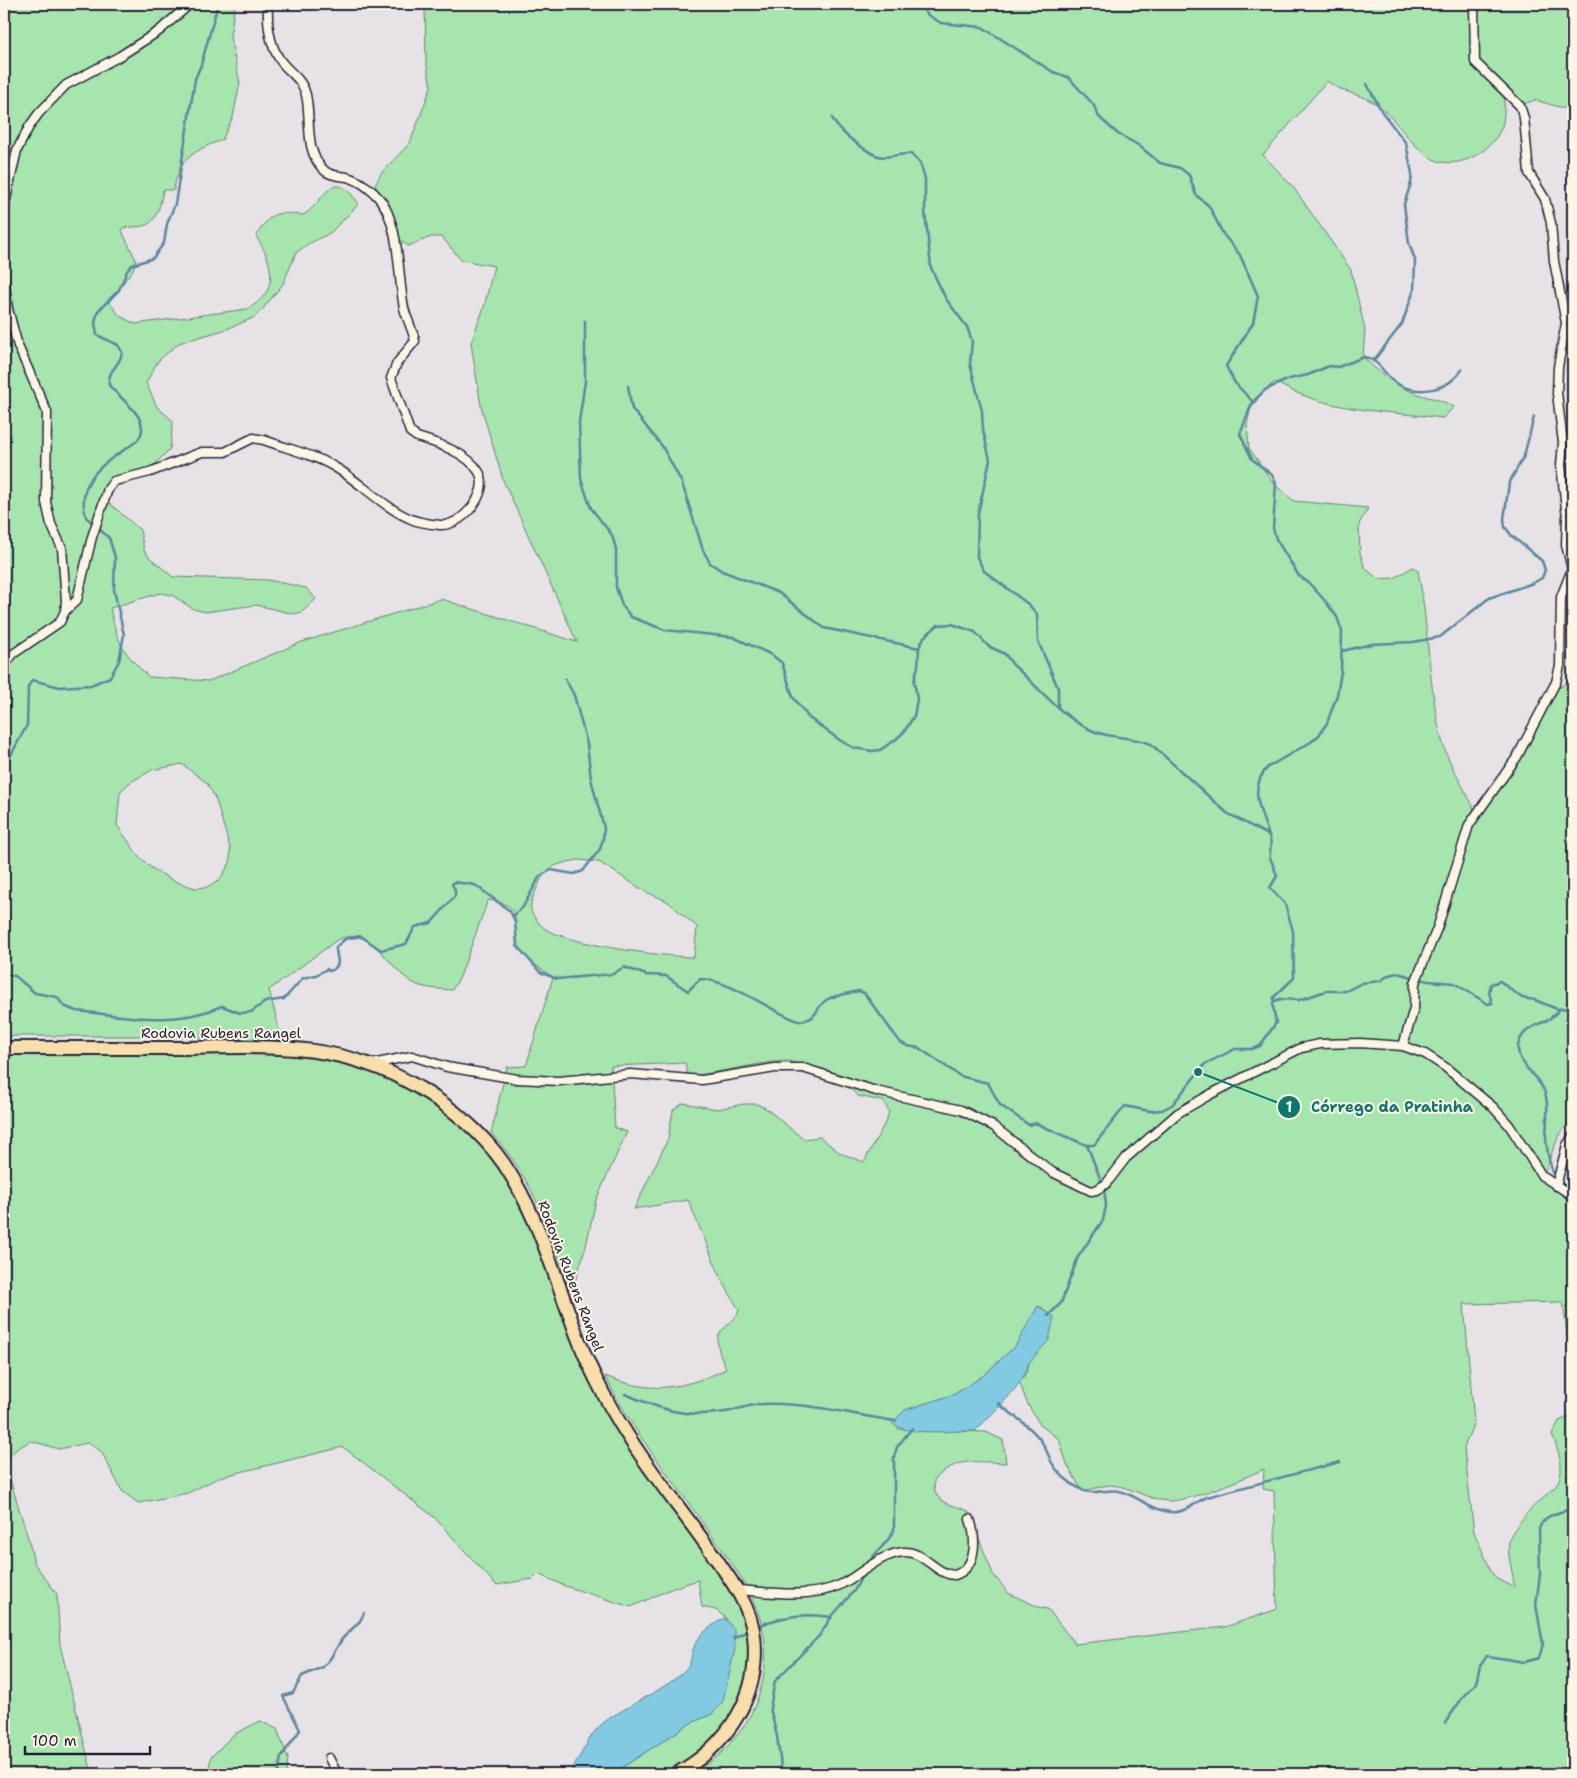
<svg xmlns="http://www.w3.org/2000/svg" width="1577" height="1778" font-family="'Shantell Sans',sans-serif">
<rect width="100%" height="100%" fill="#e7e2e6"/>
<filter id="ink" filterUnits="userSpaceOnUse"><feTurbulence type="fractalNoise" baseFrequency=".02" numOctaves="2"/><feDisplacementMap in="SourceGraphic" scale="10" xChannelSelector="R" yChannelSelector="G"/><feConvolveMatrix kernelMatrix="1 2 1 2 8 2 1 2 1" color-interpolation-filters="sRGB"/></filter>
<g filter="url(#ink)">
<g fill="#a6e5ae" stroke="#648474" fill-rule="evenodd">
<path d="M 4,4 L 235,4 L 230,37 L 240,83 L 233,117 L 222,140 C 197,149 177,159 174,190 L 163,190 C 161,202 157,224 143,226 C 136,227 130,227 123,228 L 122,231 L 136,260 L 133,270 L 109,302 L 120,316 L 135,324 L 247,309 C 280,292 274,264 256,236 C 273,210 274,212 303,215 C 325,203 331,163 359,204 L 330,233 L 308,244 L 296,253 L 283,284 L 261,311 L 253,318 L 227,329 L 179,343 L 158,361 L 146,383 L 157,407 L 173,421 L 170,449 L 142,477 L 117,486 L 107,501 L 140,530 L 144,550 L 149,557 L 173,577 L 268,580 L 306,588 L 316,599 L 302,612 L 294,614 L 256,605 L 205,612 L 193,609 L 172,595 L 160,593 L 110,608 C 119,646 121,650 149,677 L 209,681 L 299,643 L 441,599 L 577,642 L 503,480 L 481,406 L 471,343 L 484,307 L 494,266 L 461,260 L 442,237 L 431,237 L 408,246 C 388,234 384,205 375,185 L 382,172 L 410,143 L 431,87 L 426,61 L 425,4 L 1573,4 L 1573,111 L 1535,100 L 1521,105 L 1504,85 C 1504,97 1505,112 1503,123 C 1496,150 1458,172 1433,159 C 1413,149 1396,119 1378,105 C 1363,94 1341,93 1327,81 L 1263,155 L 1293,187 L 1351,270 L 1365,330 L 1363,357 C 1377,370 1392,384 1410,391 C 1425,398 1440,398 1454,407 L 1443,418 C 1386,411 1325,412 1275,382 L 1262,392 L 1250,411 L 1247,425 L 1249,448 L 1274,484 L 1294,501 L 1368,508 L 1359,524 L 1360,553 L 1365,568 L 1378,579 L 1394,578 L 1413,567 L 1418,571 C 1430,628 1427,688 1443,744 C 1450,766 1463,786 1473,806 L 1474,815 L 1480,812 L 1522,758 L 1556,690 L 1573,678 L 1573,1119 C 1560,1127 1548,1160 1545,1175 L 1573,1198 L 1573,1416 L 1571,1368 L 1563,1302 L 1464,1304 L 1474,1422 L 1464,1448 L 1474,1532 L 1492,1573 L 1497,1579 L 1514,1587 C 1514,1573 1505,1552 1510,1538 C 1511,1533 1516,1528 1518,1525 C 1545,1485 1577,1494 1552,1435 L 1559,1421 L 1569,1417 L 1573,1420 L 1573,1774 L 692,1774 C 721,1757 743,1734 756,1703 C 764,1682 768,1658 764,1636 C 758,1598 734,1566 712,1536 C 676,1483 633,1434 605,1376 C 651,1394 681,1390 726,1369 C 724,1362 719,1354 718,1346 C 715,1327 734,1326 739,1310 L 721,1278 L 688,1200 L 634,1209 L 668,1139 L 673,1110 L 683,1103 L 717,1109 L 744,1104 L 757,1104 L 767,1109 L 803,1139 L 820,1137 L 840,1153 L 864,1162 L 887,1119 L 889,1112 L 883,1101 L 858,1096 L 841,1080 L 789,1061 L 771,1062 L 688,1077 L 685,1063 L 611,1066 L 615,1128 L 627,1132 L 596,1200 L 586,1246 L 575,1281 L 568,1286 C 549,1228 533,1178 491,1133 L 507,1067 L 526,1066 L 553,977 C 541,969 524,959 519,945 C 509,920 528,906 488,900 L 460,977 L 452,990 C 440,989 424,989 413,983 C 388,968 371,923 337,940 L 269,990 L 282,1040 L 148,1036 L 4,1036 ZM 182,764 L 207,783 L 216,800 L 230,848 L 230,863 L 220,879 L 207,887 L 195,888 L 174,881 L 150,867 L 137,854 L 117,825 L 120,792 L 129,783 L 152,770 ZM 578,860 L 599,862 L 646,892 L 667,901 L 697,927 L 694,957 C 665,957 566,944 544,928 C 540,925 534,917 532,913 C 528,905 534,895 537,888 C 546,866 556,864 578,860 ZM 1038,1306 L 1043,1308 L 1027,1371 L 1019,1381 L 1027,1403 L 1040,1425 L 1059,1439 L 1067,1464 L 1082,1491 C 1091,1490 1103,1485 1112,1485 C 1132,1487 1148,1500 1168,1501 C 1188,1502 1245,1478 1264,1469 L 1263,1489 L 1274,1491 L 1277,1608 L 1275,1610 L 1225,1627 L 1075,1644 L 1048,1609 L 1041,1608 L 1008,1593 L 993,1574 L 968,1511 C 949,1503 933,1504 934,1480 C 957,1456 975,1462 1006,1463 L 1003,1440 L 986,1432 L 898,1429 L 905,1410 L 955,1394 L 984,1375 L 1016,1345 Z"/>
<path d="M 212,1051 L 303,1053 L 385,1073 L 461,1120 L 513,1181 L 579,1350 L 715,1561 L 749,1623 L 751,1677 L 722,1735 L 671,1772 L 666,1774 L 612,1774 L 689,1724 L 712,1714 L 727,1619 L 716,1610 L 702,1607 L 698,1580 L 673,1588 L 631,1607 L 565,1586 L 538,1574 L 533,1579 L 496,1585 L 434,1517 L 343,1447 L 220,1477 L 188,1493 L 138,1503 L 122,1491 L 101,1451 L 87,1443 L 59,1449 L 31,1441 L 18,1448 L 10,1455 L 7,1461 L 8,1473 L 29,1541 L 34,1563 L 57,1594 L 60,1645 L 92,1774 L 4,1774 L 4,1052 Z"/>
<path d="M 260,1721 L 277,1729 L 288,1758 L 286,1774 L 208,1774 L 211,1757 L 233,1735 Z"/>
</g>
<g fill="#82c9e2" stroke="#5c869f">
<path d="M 1038,1306 L 1054,1317 L 1049,1340 L 1028,1364 C 1027,1382 989,1417 975,1431 C 955,1430 906,1437 892,1423 L 905,1410 L 955,1394 L 984,1375 L 1016,1345 Z"/>
<path d="M 724,1618 L 734,1629 L 735,1649 L 723,1701 L 712,1714 L 689,1724 L 612,1774 L 568,1774 C 581,1759 587,1736 603,1723 C 623,1707 676,1685 689,1665 C 692,1660 691,1652 694,1647 C 699,1633 713,1625 724,1618 Z"/>
</g>
<g fill="none" stroke-linecap="round" stroke-linejoin="round">
<g stroke="#5c869f" stroke-width="2.5">
<path d="M 918,4 L 928,15 L 941,23 L 982,27 L 1053,72 L 1068,77 L 1093,104 L 1099,117 L 1118,134 L 1138,145 L 1160,163 L 1180,168 L 1189,175 L 1196,195 L 1209,206 L 1223,234 L 1240,255 L 1258,296 L 1253,323 L 1226,366 L 1235,383 L 1253,402"/>
<path d="M 1367,84 L 1382,112 L 1406,143 L 1412,174 L 1411,183 L 1404,204 L 1409,243 L 1415,260 L 1414,290 L 1402,324 L 1374,360"/>
<path d="M 832,118 C 837,131 865,151 878,156 C 888,159 900,153 911,154 L 920,163 L 925,179 L 925,211 L 931,268 L 946,299 L 967,327 L 972,341 L 970,364 L 982,411 L 983,430 L 990,460 L 978,513 L 977,557 L 984,571 L 1028,604 L 1037,614 L 1038,641 L 1058,688 L 1058,706"/>
<path d="M 585,321 L 585,381 L 579,422 L 581,479 L 591,508 L 612,535 L 616,549 L 616,587 L 622,605 L 631,617 L 665,630 L 733,637 L 772,655 L 782,663 L 793,697 L 809,718 L 841,741 L 854,748 L 872,751 L 880,750 L 895,740 L 904,732 L 914,716 L 917,699 L 914,681 L 918,666 L 919,648 L 924,637 L 938,625 L 952,624 L 975,632 L 988,646 L 1005,654 L 1013,665 C 1039,687 1060,716 1091,730 C 1110,739 1131,736 1151,744 L 1227,813 L 1268,835"/>
<path d="M 628,386 L 632,409 L 662,446 L 682,483 L 703,550 L 710,563 L 722,571 L 779,593 L 824,628 L 919,648"/>
<path d="M 1342,651 L 1372,644 L 1413,642 L 1440,637 L 1489,598 L 1533,583 L 1542,578 L 1545,570 L 1542,561 L 1512,536 L 1505,527 L 1504,519 L 1509,483 L 1524,456 L 1534,417"/>
<path d="M 4,768 L 27,725 L 28,687 L 32,680 L 60,687 L 91,685 L 110,677 L 119,661 L 124,635 L 114,590 L 115,557 L 109,538 L 86,517 C 74,477 110,460 137,441 C 155,419 120,400 109,385 C 107,369 121,366 122,352 L 118,345 L 97,335 L 95,322 L 98,311 L 119,290 L 127,271 L 132,265 L 153,258 L 164,243 L 167,224 L 175,204 L 195,79 L 201,65 L 218,4"/>
<path d="M 513,916 L 523,907 L 540,876 L 551,870 L 574,874 L 583,871 L 600,849 L 603,839 L 604,828 L 591,779 L 587,744 L 574,695 L 565,679"/>
<path d="M 4,974 L 15,976 L 35,993 L 57,997 L 64,1006 L 76,1011 C 126,1016 174,1027 222,1006 L 240,1013 L 251,1012 L 265,1002 L 284,999 L 303,978 L 316,975 L 327,969 L 330,971 C 344,965 335,957 336,947 L 345,939 L 361,936 L 381,950 L 406,944 L 415,927 L 431,923 L 455,896 L 455,890 L 452,884 L 454,882 L 475,885 L 510,911 L 515,921 L 517,946 L 540,972 L 557,979 L 613,974 L 624,967 L 646,975 L 666,976 L 688,991 L 700,979 C 728,979 771,1011 798,1021 C 821,1020 814,1006 828,999 C 836,995 850,993 859,991 L 864,993 L 900,1042 L 907,1046 L 919,1048 L 960,1076 L 988,1083 L 1000,1105 L 1029,1125 L 1035,1123 L 1086,1145 L 1094,1145 L 1125,1106 L 1149,1111 L 1162,1110 L 1172,1105 L 1205,1064 L 1235,1049 L 1252,1049 L 1260,1046 L 1276,1023 L 1273,1006 L 1274,997 L 1294,978 L 1293,931 L 1285,904 L 1270,888 L 1277,876 C 1275,870 1273,864 1270,858 C 1269,853 1272,845 1270,839 C 1263,815 1246,789 1268,767 L 1311,742 L 1319,735 L 1327,723 L 1337,695 L 1341,672 L 1342,631 L 1337,617 L 1326,602 L 1309,583 L 1299,576 L 1276,539 L 1273,528 L 1276,483 L 1272,475 L 1252,459 L 1240,434 L 1252,403 L 1265,390 L 1289,379 L 1308,375 L 1329,366 L 1338,367 L 1364,357 C 1380,360 1384,375 1396,383 C 1417,396 1449,391 1462,369"/>
<path d="M 1275,1001 L 1280,999 L 1299,1000 L 1326,991 L 1346,991 L 1362,983 L 1380,981 L 1389,975 L 1397,973 L 1428,981 L 1454,983 L 1488,1004 L 1492,1003 L 1489,992 L 1491,984 L 1500,981 L 1522,998 L 1535,1000 L 1557,1009 L 1573,1008"/>
<path d="M 1087,1145 L 1102,1183"/>
<path d="M 1555,1179 C 1550,1166 1547,1152 1546,1138 C 1546,1121 1551,1099 1541,1085 C 1532,1072 1513,1059 1519,1042 C 1527,1021 1548,1027 1559,1009"/>
<path d="M 1560,1191 L 1573,1205"/>
<path d="M 1048,1316 L 1061,1303 L 1078,1257 L 1103,1220 L 1106,1206 L 1104,1188"/>
<path d="M 625,1394 C 663,1410 684,1418 725,1412 C 738,1410 750,1404 763,1404 C 808,1402 852,1415 896,1421"/>
<path d="M 998,1403 C 1012,1415 1028,1424 1039,1438 C 1045,1445 1047,1453 1051,1461 C 1057,1473 1070,1484 1082,1490 C 1094,1496 1110,1487 1123,1492 C 1141,1498 1164,1519 1184,1510 C 1192,1507 1198,1501 1207,1497 L 1340,1462"/>
<path d="M 869,1563 C 876,1550 888,1544 894,1530 L 894,1457 L 897,1447 L 912,1428"/>
<path d="M 756,1627 C 779,1616 806,1613 832,1617"/>
<path d="M 733,1638 L 748,1631"/>
<path d="M 1445,1723 L 1461,1700 L 1476,1683 L 1480,1666 L 1487,1656 L 1524,1662 L 1539,1658 L 1543,1644 L 1536,1605 L 1540,1574 L 1539,1529 C 1545,1512 1559,1514 1573,1508"/>
<path d="M 278,1774 L 281,1757 L 300,1730 L 283,1696 L 293,1693 L 302,1676 L 323,1667 L 330,1659 L 342,1639 L 360,1621 L 364,1613"/>
<path d="M 782,1774 L 777,1736 L 770,1708 L 775,1681 L 819,1636 L 832,1616 L 854,1591 L 863,1574"/>
</g>
<defs>
<g id="minor">
<path d="M 4,208 L 17,150 L 29,127 L 39,113 L 66,85 L 120,56 L 159,31 L 190,4"/>
<path d="M 4,278 L 8,309 L 18,346 L 47,412 L 46,502 L 51,524 L 62,548 L 66,601 L 65,611 L 60,622 L 13,654 L 4,666"/>
<path d="M 65,611 L 77,600 L 92,537 L 108,489 L 114,481 L 150,472 L 202,452 L 225,452 L 253,438 L 264,440 C 288,449 316,455 338,469 C 362,484 386,509 411,519 C 420,523 431,524 440,525 C 462,527 491,492 479,472 C 468,453 437,443 417,437 L 410,432 L 391,378 L 397,363 L 415,341 C 413,330 407,320 404,308 C 398,277 400,236 385,207 C 378,194 362,181 347,177 C 340,176 331,176 325,171 C 303,151 312,121 306,95 C 303,81 293,75 284,65 C 270,49 267,24 268,4"/>
<path d="M 1403,1046 L 1414,1008 L 1415,983 L 1438,926 L 1469,825 L 1517,757 L 1556,682 L 1560,666 L 1561,597 L 1572,569 L 1566,545 L 1567,517 L 1561,465 L 1563,443 L 1557,393 L 1558,367 L 1566,323 L 1554,261 L 1551,223 L 1545,199 L 1529,173 L 1524,118 L 1520,106 L 1475,62 L 1474,4"/>
<path d="M 372,1064 L 412,1056 L 447,1067 L 517,1079 L 559,1081 L 631,1074 L 702,1080 L 775,1068 L 803,1068 L 876,1091 L 961,1110 L 993,1126 L 1052,1172 L 1091,1191 L 1096,1190 L 1106,1184 L 1126,1158 L 1178,1113 L 1211,1094 L 1301,1048 L 1320,1044 L 1360,1043 L 1403,1046 L 1425,1054 L 1445,1067 L 1493,1107 L 1509,1125 L 1542,1176 L 1573,1196"/>
<path d="M 1556,1186 L 1567,1145 L 1573,1136"/>
<path d="M 738,1590 C 770,1592 809,1599 840,1585 C 861,1575 879,1554 904,1552 C 924,1551 936,1575 955,1575 C 978,1567 976,1538 970,1519"/>
<path d="M 329,1758 L 337,1774"/>
</g>
<path id="primary" d="M 4,1048 C 62,1048 121,1048 179,1048 C 266,1047 336,1040 416,1086 C 450,1106 481,1131 504,1164 C 536,1212 551,1265 571,1319 C 585,1360 605,1400 628,1436 C 654,1477 685,1514 712,1553 C 730,1579 750,1604 754,1636 C 761,1696 727,1746 676,1774"/>
</defs>
<use href="#minor" stroke="#22223b" stroke-width="11"/>
<use href="#primary" stroke="#22223b" stroke-width="16"/>
<use href="#minor" stroke="#fcf5e5" stroke-width="8"/>
<use href="#primary" stroke="#f8deab" stroke-width="12"/>
</g>
</g>
<g text-anchor="middle" dominant-baseline="central" stroke-width="4" stroke-linejoin="round" paint-order="stroke">
<g font-size="14" fill="#22223b" stroke="#fcf5e5">
<text x="221" y="1033">Rodovia Rubens Rangel</text>
<text transform="translate(571 1276) rotate(69)">Rodovia Rubens Rangel</text>
</g>
</g>
<path fill="none" stroke="#0f766e" stroke-width="2" d="M1198 1072L1289 1107"/>
<g fill="#0f766e" stroke="#fcf5e5" stroke-width="2">
<circle cx="1198" cy="1072" r="5"/>
<circle cx="1289" cy="1107" r="12"/>
</g>
<g font-size="15" text-anchor="middle" font-weight="bold" fill="#fff">
<text x="1289" y="1112">1</text>
</g>
<g font-size="15" text-anchor="middle" font-weight="bold" fill="#0f766e" stroke="#fcf5e5" stroke-width="4" stroke-linejoin="round" paint-order="stroke">
<text x="1392" y="1112">Córrego da Pratinha</text>
</g>
<rect width="1577" height="1778" fill="none" stroke="#fcf5e5" stroke-width="20"/>
<rect x="10" y="10" width="1557" height="1758" fill="none" stroke="#22223b" stroke-width="2" filter="url(#ink)"/>
<path d="M25 1746v8h125v-8" fill="none" stroke="#22223b" stroke-width="2.5"/>
<text x="32" y="1746" font-size="15" fill="#22223b" stroke="#fcf5e5" stroke-width="4" paint-order="stroke">100 m</text>
</svg>
